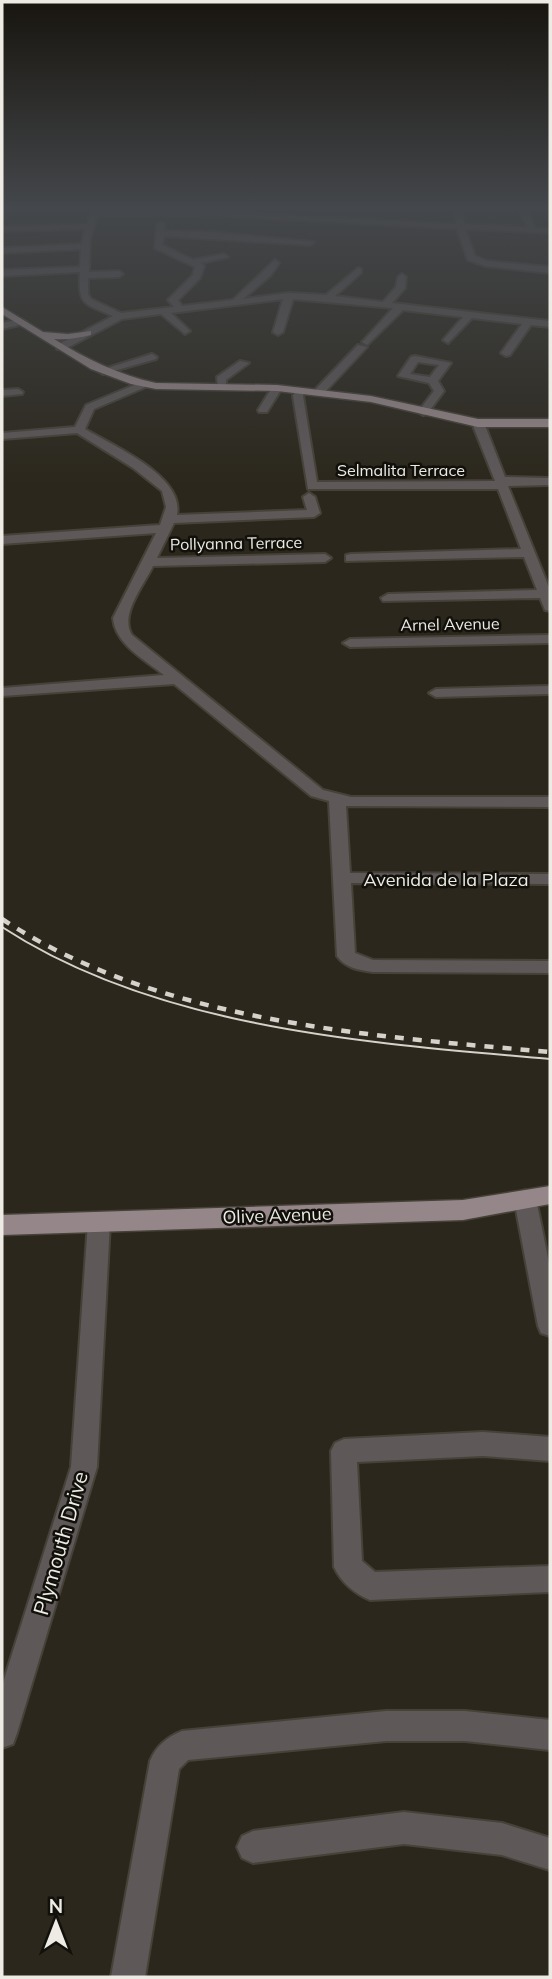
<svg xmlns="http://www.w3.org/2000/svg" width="552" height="1979" font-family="Mulish,sans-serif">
<rect width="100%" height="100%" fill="#2b271c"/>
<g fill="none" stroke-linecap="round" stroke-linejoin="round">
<defs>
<g id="minor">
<path d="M 92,208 L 100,208 L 99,211 L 200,211 L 456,224 L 454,208 L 462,208 L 464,224 L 527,227 L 518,208 L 526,208 L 535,228 L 550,229 L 550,233 L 465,229 L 475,256 L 487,261 L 550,267 L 550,273 L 486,266 L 468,260 L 457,229 L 200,215 L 98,215 L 90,239 L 89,272 L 119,271 L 123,274 L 119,277 L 88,278 L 88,294 L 91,299 L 121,313 L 174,307 L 168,300 L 193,275 L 195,267 L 155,248 L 157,224 L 161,222 L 165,224 L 164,231 L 211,232 L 314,242 L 310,245 L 164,236 L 162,245 L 193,260 L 224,254 L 228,257 L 201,263 L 204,266 L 200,278 L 178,300 L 182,306 L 233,300 L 275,260 L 279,263 L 271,275 L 243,299 L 289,293 L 326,295 L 358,268 L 361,269 L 361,273 L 335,296 L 383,302 L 396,287 L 398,277 L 402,274 L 406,277 L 405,288 L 392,303 L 550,321 L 550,327 L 531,325 L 510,355 L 506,356 L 501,353 L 522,324 L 472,318 L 448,343 L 443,340 L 463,317 L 403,310 L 367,345 L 362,342 L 364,340 L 393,308 L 293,299 L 283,332 L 278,335 L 273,332 L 283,299 L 171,313 L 190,331 L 185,334 L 161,314 L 122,319 L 65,349 L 57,349 L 57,345 L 113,316 C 84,303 78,306 80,272 L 2,276 L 2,270 L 80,267 L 81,249 L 2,253 L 2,248 L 82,244 L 85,229 L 2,231 L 2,227 L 87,224 Z"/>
<path d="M 21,319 L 26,322 L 24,324 L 2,329 L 2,323 Z"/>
<path d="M 358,345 L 367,347 L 323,394 L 315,394 L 315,390 Z"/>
<path d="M 152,354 L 157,357 L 156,359 L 103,374 L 98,371 Z"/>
<path d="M 415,356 L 451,363 L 438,381 L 444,391 L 427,414 L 423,415 L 418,412 L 434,391 L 429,383 L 398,376 L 411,357 ZM 418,362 L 439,365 L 430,377 L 410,374 Z"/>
<path d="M 240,361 L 249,363 L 226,380 L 226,388 L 218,388 L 217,377 Z"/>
<path d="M 144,381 L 148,382 L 148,386 L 94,409 L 85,429 C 113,446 185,476 177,515 L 307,510 L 303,497 L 309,493 L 315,497 L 320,513 L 314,517 L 174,523 L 157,558 L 325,554 L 331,558 L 325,562 L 153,566 C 144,585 119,615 132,635 L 323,790 L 351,797 L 550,797 L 550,807 L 346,806 L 350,873 L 550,874 L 550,884 L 351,883 L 355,953 L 373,960 L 550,961 L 550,973 L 373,972 C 359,970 345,968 337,956 L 329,801 L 311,796 L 174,684 L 2,696 L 2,688 L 164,675 C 145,660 115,644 113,618 L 156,533 L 2,544 L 2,536 L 160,525 L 166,507 L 162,491 L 133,468 L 77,433 L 2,439 L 2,433 L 75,427 L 86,405 Z"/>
<path d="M 273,386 L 282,388 L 267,412 L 259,412 L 258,410 Z"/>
<path d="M 296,388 L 305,390 L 303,396 L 317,482 L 495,481 L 472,423 L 478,420 L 484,423 L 505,477 L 550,478 L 550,485 L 508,486 L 550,590 L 550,611 L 545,610 L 540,598 L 383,601 L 381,598 L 388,594 L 537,590 L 524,557 L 346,561 L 346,555 L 351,554 L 521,549 L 498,489 L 308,489 L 293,396 Z"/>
<path d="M 18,389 L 23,392 L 22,394 L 2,396 L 2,390 Z"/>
<path d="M 550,635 L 550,643 L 350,647 L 343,643 L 350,639 Z"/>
<path d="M 550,686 L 550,694 L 436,697 L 429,693 L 436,689 Z"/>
<path d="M 525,1190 L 533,1193 L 536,1199 L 550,1268 L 550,1336 L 541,1333 L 538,1326 L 514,1199 L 517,1193 Z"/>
<path d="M 99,1213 L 107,1216 L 110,1222 L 97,1467 L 17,1733 L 13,1744 L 2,1748 L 2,1686 L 71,1467 L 88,1222 L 91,1216 Z"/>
<path d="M 483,1432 L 550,1437 L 550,1461 L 483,1456 L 357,1462 L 362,1561 L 375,1572 L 550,1566 L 550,1592 L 370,1600 C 355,1594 341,1582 334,1567 L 331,1451 L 335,1443 L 344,1439 Z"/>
<path d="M 386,1711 L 465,1711 L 550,1720 L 550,1750 L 465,1741 L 386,1741 L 188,1760 L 179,1769 L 145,1977 L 111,1977 L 150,1761 C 156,1746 167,1737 182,1731 Z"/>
<path d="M 404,1812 L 502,1823 L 550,1838 L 550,1870 L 502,1855 L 404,1844 L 253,1863 L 242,1858 L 237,1847 L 242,1836 L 253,1831 Z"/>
</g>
<g id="major">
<path d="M 2,307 L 43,332 L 68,334 L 91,331 L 91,335 C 78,338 67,340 54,339 C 86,359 119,375 156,383 L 277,385 L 371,396 L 478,419 L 550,419 L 550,427 L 478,427 L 371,402 L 277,391 L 156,389 L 131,384 L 91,369 L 2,314 Z"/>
<path d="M 550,1186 L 550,1204 L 463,1220 L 2,1235 L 2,1215 L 463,1200 Z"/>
</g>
</defs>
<use href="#minor" stroke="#464238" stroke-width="4"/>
<use href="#major" stroke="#464238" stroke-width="3"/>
<use href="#minor" fill="#5e5859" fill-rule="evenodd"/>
<use href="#major" fill="#958789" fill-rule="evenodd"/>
<path stroke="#d5d2cb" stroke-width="2" d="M 2,927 C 158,1029 369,1043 550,1059"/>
<path stroke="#d5d2cb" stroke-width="4.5" stroke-dasharray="9 9" stroke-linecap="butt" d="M 2,919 C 158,1022 369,1036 550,1052"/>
</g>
<linearGradient id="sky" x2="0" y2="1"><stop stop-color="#18150f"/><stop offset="0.43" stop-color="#44474b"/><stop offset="1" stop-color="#44474b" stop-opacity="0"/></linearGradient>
<rect width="552" height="485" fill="url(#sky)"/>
<g text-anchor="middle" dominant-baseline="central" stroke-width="5" stroke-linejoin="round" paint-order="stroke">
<g font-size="16" fill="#edebe4" stroke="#12100b">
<text x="401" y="470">Selmalita Terrace</text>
<text transform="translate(236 543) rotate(-1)">Pollyanna Terrace</text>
<text transform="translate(450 624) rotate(-1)">Arnel Avenue</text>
</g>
<g font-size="18" fill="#edebe4" stroke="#12100b">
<text x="446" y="879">Avenida de la Plaza</text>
<text transform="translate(277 1215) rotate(-2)">Olive Avenue</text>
</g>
<g font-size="21" fill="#edebe4" stroke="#12100b">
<text transform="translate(60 1543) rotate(-74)">Plymouth Drive</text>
</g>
</g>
<rect width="552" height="1979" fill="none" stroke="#edebe4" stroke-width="7"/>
<g transform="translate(56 1923)" stroke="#12100b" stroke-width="5" paint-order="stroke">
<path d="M0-5L12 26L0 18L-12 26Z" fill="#edebe4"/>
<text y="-10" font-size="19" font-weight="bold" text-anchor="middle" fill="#edebe4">N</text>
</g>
</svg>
